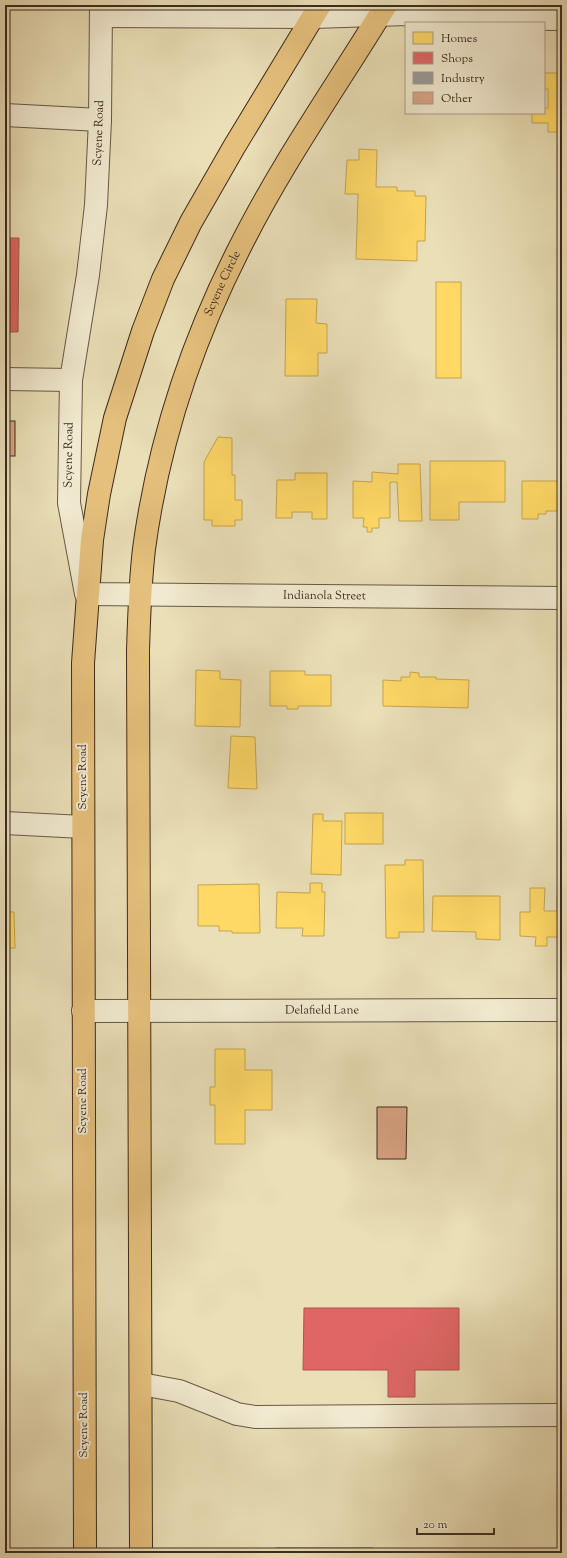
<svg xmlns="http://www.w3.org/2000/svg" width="567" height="1558" font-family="'Sorts Mill Goudy',serif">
<rect width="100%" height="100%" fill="#eadfb7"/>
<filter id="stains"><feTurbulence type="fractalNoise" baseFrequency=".005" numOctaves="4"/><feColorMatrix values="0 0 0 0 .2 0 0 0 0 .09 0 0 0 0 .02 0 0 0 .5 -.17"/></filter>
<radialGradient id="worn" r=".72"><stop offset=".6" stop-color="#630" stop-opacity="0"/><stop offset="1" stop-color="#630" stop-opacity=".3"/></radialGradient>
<g fill="#ffd966" stroke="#c5a451">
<path d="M 544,73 L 562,73 L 562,132 L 548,132 L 548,123 L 532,123 L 532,113 L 544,113 L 544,108 L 548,108 L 548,89 L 544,89 Z"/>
<path d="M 359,149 L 377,150 L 376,187 L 397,187 L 397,191 L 415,191 L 415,196 L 426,196 L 425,241 L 417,241 L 417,261 L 356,259 L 358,194 L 345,194 L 347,160 L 359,160 Z"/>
<rect x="436" y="282" width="25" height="96"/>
<path d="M 286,299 L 317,299 L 316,323 L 327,324 L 327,353 L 318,353 L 318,376 L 285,376 Z"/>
<path d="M 218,437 L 232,438 L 232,475 L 235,475 L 235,500 L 242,500 L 242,520 L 235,520 L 235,526 L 212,526 L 212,520 L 204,520 L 204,462 Z"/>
<path d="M 430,461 L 505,461 L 505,502 L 459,502 L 459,520 L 430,520 Z"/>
<path d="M 398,464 L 420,464 L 422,521 L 399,521 L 397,482 L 390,482 L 390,518 L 379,518 L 379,528 L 372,528 L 372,532 L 367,532 L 367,527 L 363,527 L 364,518 L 353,518 L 353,481 L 372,482 L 372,472 L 398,474 Z"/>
<path d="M 295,473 L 327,473 L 327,519 L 312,519 L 312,512 L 292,512 L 292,518 L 276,518 L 277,480 L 295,480 Z"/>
<path d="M 522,481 L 558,481 L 558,490 L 562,490 L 562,499 L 558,499 L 558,511 L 546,511 L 546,514 L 538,514 L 538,519 L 522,519 Z"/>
<path d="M 196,670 L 220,671 L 220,679 L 241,680 L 240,727 L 195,726 Z"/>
<path d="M 270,671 L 305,671 L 305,675 L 331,675 L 331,706 L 298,706 L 298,709 L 287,709 L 287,706 L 270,706 Z"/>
<path d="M 410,672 L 419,673 L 419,677 L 436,677 L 436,679 L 469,680 L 468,708 L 383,706 L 383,680 L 401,681 L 401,677 L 410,677 Z"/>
<path d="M 231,736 L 255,737 L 257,789 L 228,788 Z"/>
<rect x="345" y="813" width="38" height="31"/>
<path d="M 313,814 L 323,814 L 323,821 L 342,821 L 341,875 L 311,874 Z"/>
<path d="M 405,860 L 423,860 L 424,932 L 399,932 L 399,938 L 386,938 L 385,865 L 405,865 Z"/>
<path d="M 310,883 L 322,883 L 322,892 L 325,892 L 324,936 L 302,936 L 303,928 L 276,928 L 277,892 L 310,893 Z"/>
<path d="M 259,884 L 260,933 L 232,933 L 232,931 L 219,931 L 219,926 L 198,926 L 198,885 Z"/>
<path d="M 530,888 L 545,888 L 544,911 L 557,911 L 557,896 L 562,896 L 562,937 L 547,937 L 547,946 L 535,946 L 536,937 L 520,936 L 520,912 L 530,912 Z"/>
<path d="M 433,896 L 500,896 L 500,940 L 476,939 L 476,932 L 432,931 Z"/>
<path d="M 5,912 L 14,912 L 15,948 L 5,948 Z"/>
<rect x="5" y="1049" width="3" height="51"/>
<path d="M 215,1049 L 245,1049 L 245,1070 L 272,1070 L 272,1110 L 245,1110 L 245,1144 L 215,1144 L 215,1105 L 210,1105 L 210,1087 L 215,1087 Z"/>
</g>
<g fill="#e06666" stroke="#af5451">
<path d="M 5,238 L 19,238 L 18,332 L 5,332 Z"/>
<path d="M 304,1308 L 459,1308 L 459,1370 L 415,1370 L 415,1397 L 388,1397 L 388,1370 L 303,1370 Z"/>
</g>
<rect fill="#999" stroke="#7d7875" x="276" y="1548" width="97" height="5"/>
<g fill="#daa485" stroke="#3d2a20">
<rect x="5" y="421" width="10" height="35"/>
<path d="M 377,1107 L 407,1107 L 406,1159 L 377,1159 Z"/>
</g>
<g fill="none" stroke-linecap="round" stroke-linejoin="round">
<defs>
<g id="minor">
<path id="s1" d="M 101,5 L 100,120 L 96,205 L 88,275 L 71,380 L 69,503 L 86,594 L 562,598"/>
<path d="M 101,16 L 313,17 L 408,14 L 462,18 L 562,19"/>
<path d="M 5,115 L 100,120"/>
<path d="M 5,379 L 71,380"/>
<path d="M 5,823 L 83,827"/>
<path id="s2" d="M 83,1011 L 562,1010"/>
<path d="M 141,1384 L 179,1391 L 237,1414 L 255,1417 L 562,1415"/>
</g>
<g id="major">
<path d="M 85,1553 L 83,663 L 92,540 L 99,494 L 115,418 L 143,331 L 163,279 L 191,222 L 234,147 L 320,5"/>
<path id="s3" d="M 141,1553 L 138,651 C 139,617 140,583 144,549 C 158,445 192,341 240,247 C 282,163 337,85 386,5"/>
</g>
</defs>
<use href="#minor" stroke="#685746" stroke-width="24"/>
<use href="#major" stroke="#3d2a20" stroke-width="24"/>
<use href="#minor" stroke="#f1ead0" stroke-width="22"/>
<use href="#major" stroke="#e5c07c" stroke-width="22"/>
</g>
<g text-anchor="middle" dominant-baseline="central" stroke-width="4" stroke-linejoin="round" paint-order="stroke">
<g font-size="12" fill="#3d2a20" stroke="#f1ead0">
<text transform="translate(99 133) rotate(-88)">Scyene Road</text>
<text stroke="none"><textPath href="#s3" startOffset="1282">Scyene Circle</textPath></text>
<text transform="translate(69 455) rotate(-89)">Scyene Road</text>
<text stroke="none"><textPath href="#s1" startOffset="831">Indianola Street</textPath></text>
<text transform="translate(83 777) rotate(-90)">Scyene Road</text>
<text stroke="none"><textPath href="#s2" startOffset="239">Delafield Lane</textPath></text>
<text transform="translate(83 1101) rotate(-90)">Scyene Road</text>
<text transform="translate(84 1425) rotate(-90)">Scyene Road</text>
</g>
</g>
<rect width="567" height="1558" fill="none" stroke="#eadfb7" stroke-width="20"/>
<rect x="6" y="6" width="555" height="1546" fill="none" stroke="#3d2a20" stroke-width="2"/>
<rect x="10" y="10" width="547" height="1538" fill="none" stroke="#3d2a20"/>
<rect x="405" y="22" width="140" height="92" fill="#f1ead0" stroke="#a99d8a"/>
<rect x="413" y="32" width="20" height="12" fill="#ffd966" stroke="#a99d8a"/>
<text x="441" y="42" font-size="12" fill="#3d2a20">Homes</text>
<rect x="413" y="52" width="20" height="12" fill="#e06666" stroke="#a99d8a"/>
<text x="441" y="62" font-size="12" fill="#3d2a20">Shops</text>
<rect x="413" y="72" width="20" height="12" fill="#999999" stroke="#a99d8a"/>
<text x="441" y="82" font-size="12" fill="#3d2a20">Industry</text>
<rect x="413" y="92" width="20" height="12" fill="#daa485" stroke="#a99d8a"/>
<text x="441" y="102" font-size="12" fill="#3d2a20">Other</text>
<path d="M417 1528v6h77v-6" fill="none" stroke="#3d2a20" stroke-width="2"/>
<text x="423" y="1528" font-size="12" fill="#3d2a20" stroke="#f1ead0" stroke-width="3" paint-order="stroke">20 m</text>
<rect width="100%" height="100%" filter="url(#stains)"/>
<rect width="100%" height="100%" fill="url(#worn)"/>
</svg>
